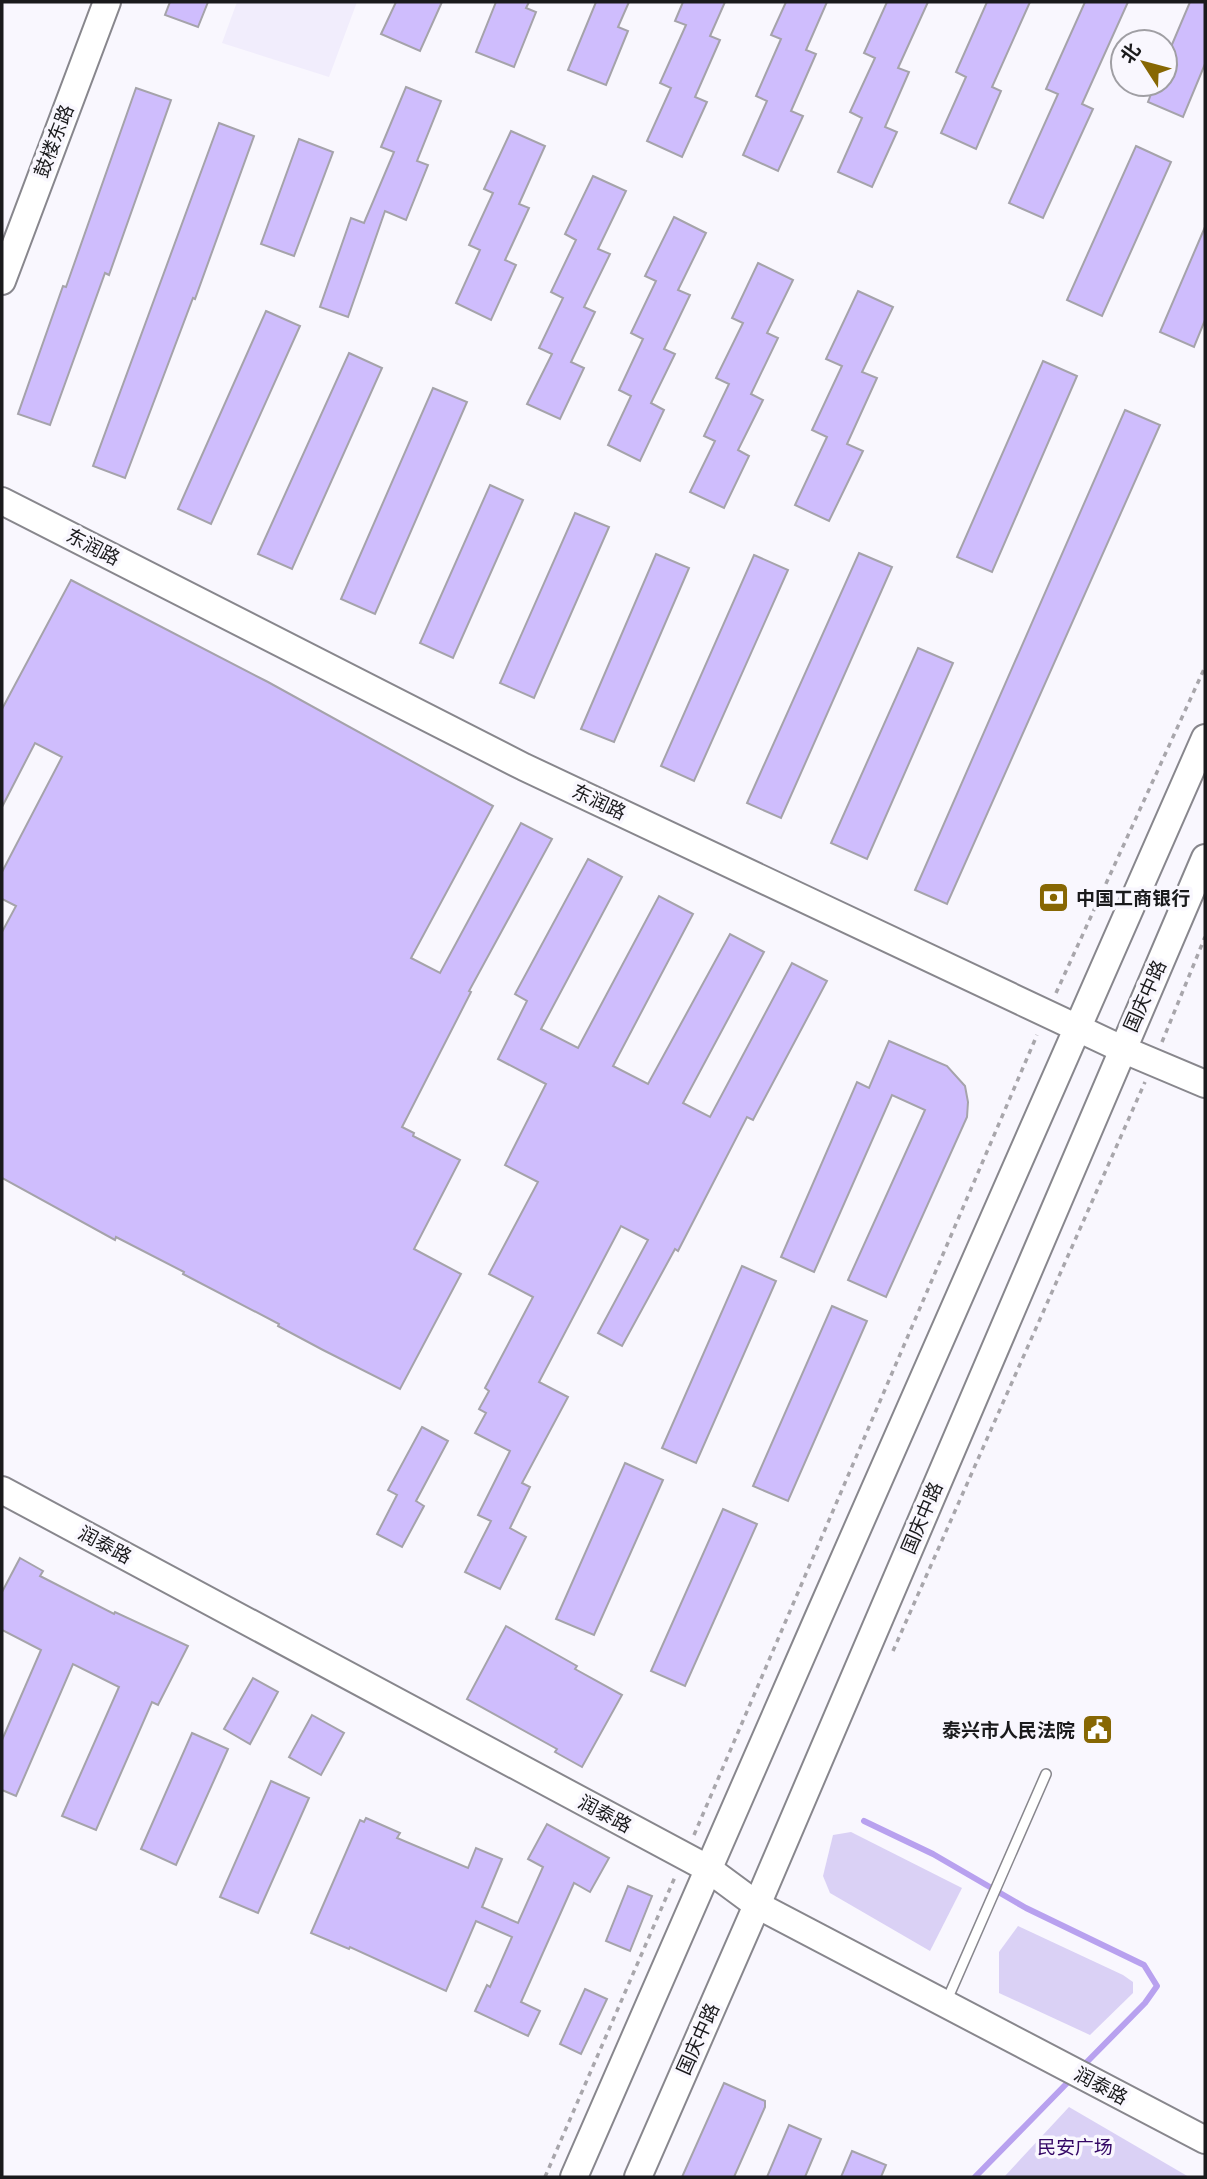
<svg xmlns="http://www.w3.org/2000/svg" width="1207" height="2179" font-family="Poppins,'Noto Sans SC',sans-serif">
<rect width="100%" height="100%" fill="#f9f7fe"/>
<path fill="#f1edfc" d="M 237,2 L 357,2 L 329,77 L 222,43 Z"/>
<g fill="#dad1f5">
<path d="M 851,1832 L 962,1888 L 930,1951 L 830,1893 L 823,1876 L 833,1835 Z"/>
<path d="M 1018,1926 L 1123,1975 L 1133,1982 L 1133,1993 L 1090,2035 L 999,1993 L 999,1952 Z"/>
<path d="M 1069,2107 L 1189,2177 L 1004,2177 Z"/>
</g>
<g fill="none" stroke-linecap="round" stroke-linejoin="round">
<g stroke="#b8a1ef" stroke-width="6">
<path d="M 864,1821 L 933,1854 L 1026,1908 L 1144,1965 L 1157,1986 L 1145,2003 L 1080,2069"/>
<path d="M 975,2177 L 1073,2077"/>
</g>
</g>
<g fill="#cfbdfd" stroke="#a5a3aa" stroke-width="2">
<path d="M 170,2 L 208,2 L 198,27 L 165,15 Z"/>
<path d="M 396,2 L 442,2 L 420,51 L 381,34 Z"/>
<path d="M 496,2 L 529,2 L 526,8 L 536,12 L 514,67 L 476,52 Z"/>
<path d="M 596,2 L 629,2 L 618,27 L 628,31 L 606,85 L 568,70 Z"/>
<path d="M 683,2 L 725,2 L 710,36 L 720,40 L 695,97 L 707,102 L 682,157 L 647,141 L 671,88 L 660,83 L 686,25 L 675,21 Z"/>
<path d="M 786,2 L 827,2 L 806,50 L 816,54 L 791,111 L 803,116 L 778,171 L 743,155 L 767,101 L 756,96 L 781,39 L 771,35 Z"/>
<path d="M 887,2 L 928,2 L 898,68 L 909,72 L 885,127 L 897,132 L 872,187 L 838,172 L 862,118 L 850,112 L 875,58 L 864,53 Z"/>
<path d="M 987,2 L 1030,2 L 992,87 L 1001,91 L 976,149 L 941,133 L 966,77 L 956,72 Z"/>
<path d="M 1085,2 L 1128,2 L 1082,104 L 1093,109 L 1043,218 L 1009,203 L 1058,94 L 1046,89 Z"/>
<path d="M 1190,2 L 1205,2 L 1205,64 L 1183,117 L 1148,102 L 1155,84 L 1165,84 L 1165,61 Z"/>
<path d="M 406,87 L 441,101 L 417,161 L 428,165 L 406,220 L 385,211 L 348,317 L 320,307 L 351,218 L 364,223 L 394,152 L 381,147 Z"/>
<path d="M 136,88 L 171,100 L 109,275 L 105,273 L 50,425 L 18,414 L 63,286 L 66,287 Z"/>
<path d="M 219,123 L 254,136 L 195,299 L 193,298 L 125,478 L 93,466 Z"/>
<path d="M 511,131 L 545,146 L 519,204 L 529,208 L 505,260 L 516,265 L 491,320 L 456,303 L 480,250 L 469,245 L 493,193 L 484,189 Z"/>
<path d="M 299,139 L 333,152 L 294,256 L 261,244 Z"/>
<path d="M 1136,146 L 1171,162 L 1102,316 L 1067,300 Z"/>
<path d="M 593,176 L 626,191 L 598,249 L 610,254 L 584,307 L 595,312 L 571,362 L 584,368 L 560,419 L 527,404 L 552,354 L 539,348 L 563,298 L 551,292 L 576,240 L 565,234 Z"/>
<path d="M 674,217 L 706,233 L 678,290 L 690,295 L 664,349 L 675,354 L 651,403 L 664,410 L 640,461 L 608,445 L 631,396 L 619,390 L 643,339 L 631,333 L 656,281 L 645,276 Z"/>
<path d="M 1205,227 L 1205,320 L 1194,347 L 1160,332 Z"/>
<path d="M 758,263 L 793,280 L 767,333 L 778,338 L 751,394 L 763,400 L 738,450 L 749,456 L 724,508 L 690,492 L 715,441 L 704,436 L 729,384 L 716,378 L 743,323 L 732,318 Z"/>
<path d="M 858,291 L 893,307 L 862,372 L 877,378 L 847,444 L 863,451 L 829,521 L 795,505 L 827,437 L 812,430 L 842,366 L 826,359 Z"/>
<path d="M 266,311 L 300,326 L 211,524 L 178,509 Z"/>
<path d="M 349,353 L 382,368 L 292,569 L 258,554 Z"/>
<path d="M 1043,361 L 1077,376 L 992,572 L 957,557 Z"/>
<path d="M 433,388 L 467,402 L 375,614 L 341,599 Z"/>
<path d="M 1125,410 L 1160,425 L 947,904 L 915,890 Z"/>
<path d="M 490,485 L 523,500 L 453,658 L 420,643 Z"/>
<path d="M 575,513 L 609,527 L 534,698 L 500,683 Z"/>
<path d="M 859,553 L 892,567 L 781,818 L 747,803 Z"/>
<path d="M 656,554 L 689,568 L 614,742 L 581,729 Z"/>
<path d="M 754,555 L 788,570 L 694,781 L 661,766 Z"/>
<path d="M 71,580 L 268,682 L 493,806 L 411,958 L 440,973 L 521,823 L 552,839 L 469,991 L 471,992 L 402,1127 L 414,1133 L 413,1136 L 460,1160 L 414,1249 L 461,1274 L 400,1389 L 323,1350 L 278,1326 L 279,1324 L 183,1274 L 184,1272 L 116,1237 L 115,1240 L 2,1178 L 2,932 L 16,906 L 2,899 L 2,872 L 62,757 L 35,743 L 2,807 L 2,709 Z"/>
<path d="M 918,648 L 953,663 L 867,859 L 831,843 Z"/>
<path d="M 588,859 L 622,877 L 541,1029 L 578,1048 L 659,896 L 693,914 L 613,1066 L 648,1084 L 730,934 L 764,952 L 683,1103 L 710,1117 L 792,963 L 827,981 L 753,1120 L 747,1117 L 678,1251 L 675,1249 L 622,1346 L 598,1333 L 648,1240 L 621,1226 L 539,1382 L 568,1397 L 522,1483 L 530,1487 L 510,1528 L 526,1537 L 500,1589 L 465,1572 L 491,1521 L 478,1515 L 510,1451 L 475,1433 L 486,1413 L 479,1409 L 489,1391 L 485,1388 L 533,1297 L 489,1274 L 538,1182 L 505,1165 L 546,1084 L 498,1059 L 527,1001 L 515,994 Z"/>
<path d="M 889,1041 L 947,1066 L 965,1086 L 968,1102 L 967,1117 L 886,1297 L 848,1280 L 925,1110 L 892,1095 L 814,1272 L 781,1257 L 857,1082 L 869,1088 Z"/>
<path d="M 742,1266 L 776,1281 L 696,1463 L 662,1448 Z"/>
<path d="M 832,1306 L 867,1321 L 788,1501 L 753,1486 Z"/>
<path d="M 422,1427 L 448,1441 L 416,1501 L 424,1506 L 402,1547 L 377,1534 L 397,1495 L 388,1490 Z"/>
<path d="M 625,1463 L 663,1480 L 594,1635 L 556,1619 Z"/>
<path d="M 723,1509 L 757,1524 L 685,1686 L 651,1671 Z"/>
<path d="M 20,1558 L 43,1571 L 40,1576 L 114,1614 L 115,1612 L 188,1646 L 158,1705 L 152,1702 L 96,1830 L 62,1816 L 119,1687 L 73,1664 L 16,1796 L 2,1790 L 2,1740 L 41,1650 L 2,1630 L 2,1592 Z"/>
<path d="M 506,1626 L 577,1666 L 575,1669 L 622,1695 L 582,1767 L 555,1752 L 557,1749 L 467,1699 Z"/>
<path d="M 253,1678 L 278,1692 L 250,1744 L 224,1729 Z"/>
<path d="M 312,1715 L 344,1733 L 321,1775 L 289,1757 Z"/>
<path d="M 192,1733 L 228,1749 L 176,1865 L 141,1849 Z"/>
<path d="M 271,1781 L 309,1798 L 258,1913 L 220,1897 Z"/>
<path d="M 366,1818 L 400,1833 L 397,1838 L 468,1868 L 476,1848 L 502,1859 L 482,1907 L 518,1923 L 543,1867 L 528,1859 L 547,1824 L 609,1858 L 590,1892 L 574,1883 L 521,2002 L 540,2011 L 528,2036 L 475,2011 L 487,1985 L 490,1987 L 512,1937 L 476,1921 L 446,1991 L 350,1947 L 349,1949 L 311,1933 L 360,1820 L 364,1822 Z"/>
<path d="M 628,1886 L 652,1896 L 630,1951 L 606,1941 Z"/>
<path d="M 585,1989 L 607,1999 L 581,2054 L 560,2044 Z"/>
<path d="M 724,2083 L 765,2101 L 765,2107 L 734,2177 L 682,2177 Z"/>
<path d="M 789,2125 L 821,2139 L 805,2177 L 767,2177 Z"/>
<path d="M 852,2151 L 886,2165 L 881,2177 L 841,2177 Z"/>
</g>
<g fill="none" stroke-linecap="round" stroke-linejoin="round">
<defs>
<path id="lane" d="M 947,2000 L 1046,1774"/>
<g id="secondary">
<path d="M 2,281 L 107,2"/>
<path d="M 2,501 L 524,767 L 1122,1049 L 1205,1084"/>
<path d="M 2,1490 L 707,1868 L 757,1905 L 1205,2140"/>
<path d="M 574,2177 C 781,1696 997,1218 1205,738"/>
<path d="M 638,2177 L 757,1905 L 1205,858"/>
</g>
</defs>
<use href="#lane" stroke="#88878d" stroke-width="12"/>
<use href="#secondary" stroke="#88878d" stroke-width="30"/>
<g stroke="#a8a6ab" stroke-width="3.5" stroke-dasharray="5 5" stroke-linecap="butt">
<path d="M 1056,993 L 1205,667"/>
<path d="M 1162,1042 L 1205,937"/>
<path d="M 893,1651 L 1145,1082"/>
<path d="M 694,1835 L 1037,1035"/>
<path d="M 545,2177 L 675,1877"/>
</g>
<use href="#lane" stroke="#fff" stroke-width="9"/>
<use href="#secondary" stroke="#fff" stroke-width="26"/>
</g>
<defs>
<symbol id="bank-square" viewBox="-11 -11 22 22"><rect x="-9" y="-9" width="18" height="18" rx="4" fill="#876703" stroke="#f9f7fe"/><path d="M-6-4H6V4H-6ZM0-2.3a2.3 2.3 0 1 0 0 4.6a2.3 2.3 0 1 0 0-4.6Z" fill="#fff"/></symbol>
<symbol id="civic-square" viewBox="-11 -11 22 22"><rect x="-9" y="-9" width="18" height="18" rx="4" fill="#876703" stroke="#f9f7fe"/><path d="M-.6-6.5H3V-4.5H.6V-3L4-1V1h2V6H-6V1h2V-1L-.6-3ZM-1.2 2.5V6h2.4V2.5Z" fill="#fff"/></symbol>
</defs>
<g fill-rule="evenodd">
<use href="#bank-square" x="1036" y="880" width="35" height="35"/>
<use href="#civic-square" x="1080" y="1712" width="35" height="35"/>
</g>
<g text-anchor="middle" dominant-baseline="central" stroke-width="7" stroke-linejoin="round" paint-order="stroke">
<g font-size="19" fill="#1a1a1c" stroke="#f9f7fe">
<text transform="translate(54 141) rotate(-69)">鼓楼东路</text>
<text transform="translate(93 547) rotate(27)">东润路</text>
<text transform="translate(599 802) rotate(25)">东润路</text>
<text transform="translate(1145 996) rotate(-66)">国庆中路</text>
<text transform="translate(922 1518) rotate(-67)">国庆中路</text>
<text transform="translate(105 1545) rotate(28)">润泰路</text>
<text transform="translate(605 1814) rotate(28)">润泰路</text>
<text transform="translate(698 2039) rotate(-66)">国庆中路</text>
<text transform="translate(1101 2086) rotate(28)">润泰路</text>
</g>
<g font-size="19" font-weight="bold" fill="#1a1a1c" stroke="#f9f7fe" text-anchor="start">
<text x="1076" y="898">中国工商银行</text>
<text x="1075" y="1730" text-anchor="end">泰兴市人民法院</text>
</g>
<g font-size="19" fill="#340765" stroke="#f9f7fe">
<text x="1075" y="2147">民安广场</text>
</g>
</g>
<rect width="1207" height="2179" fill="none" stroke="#1a1a1c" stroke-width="7"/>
<g transform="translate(1144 63) rotate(306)"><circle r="33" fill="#f9f7fe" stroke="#a09fa4" stroke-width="2"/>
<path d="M0-5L12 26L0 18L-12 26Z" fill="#876703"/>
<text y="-10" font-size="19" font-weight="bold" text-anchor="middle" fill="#1a1a1c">北</text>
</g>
</svg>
